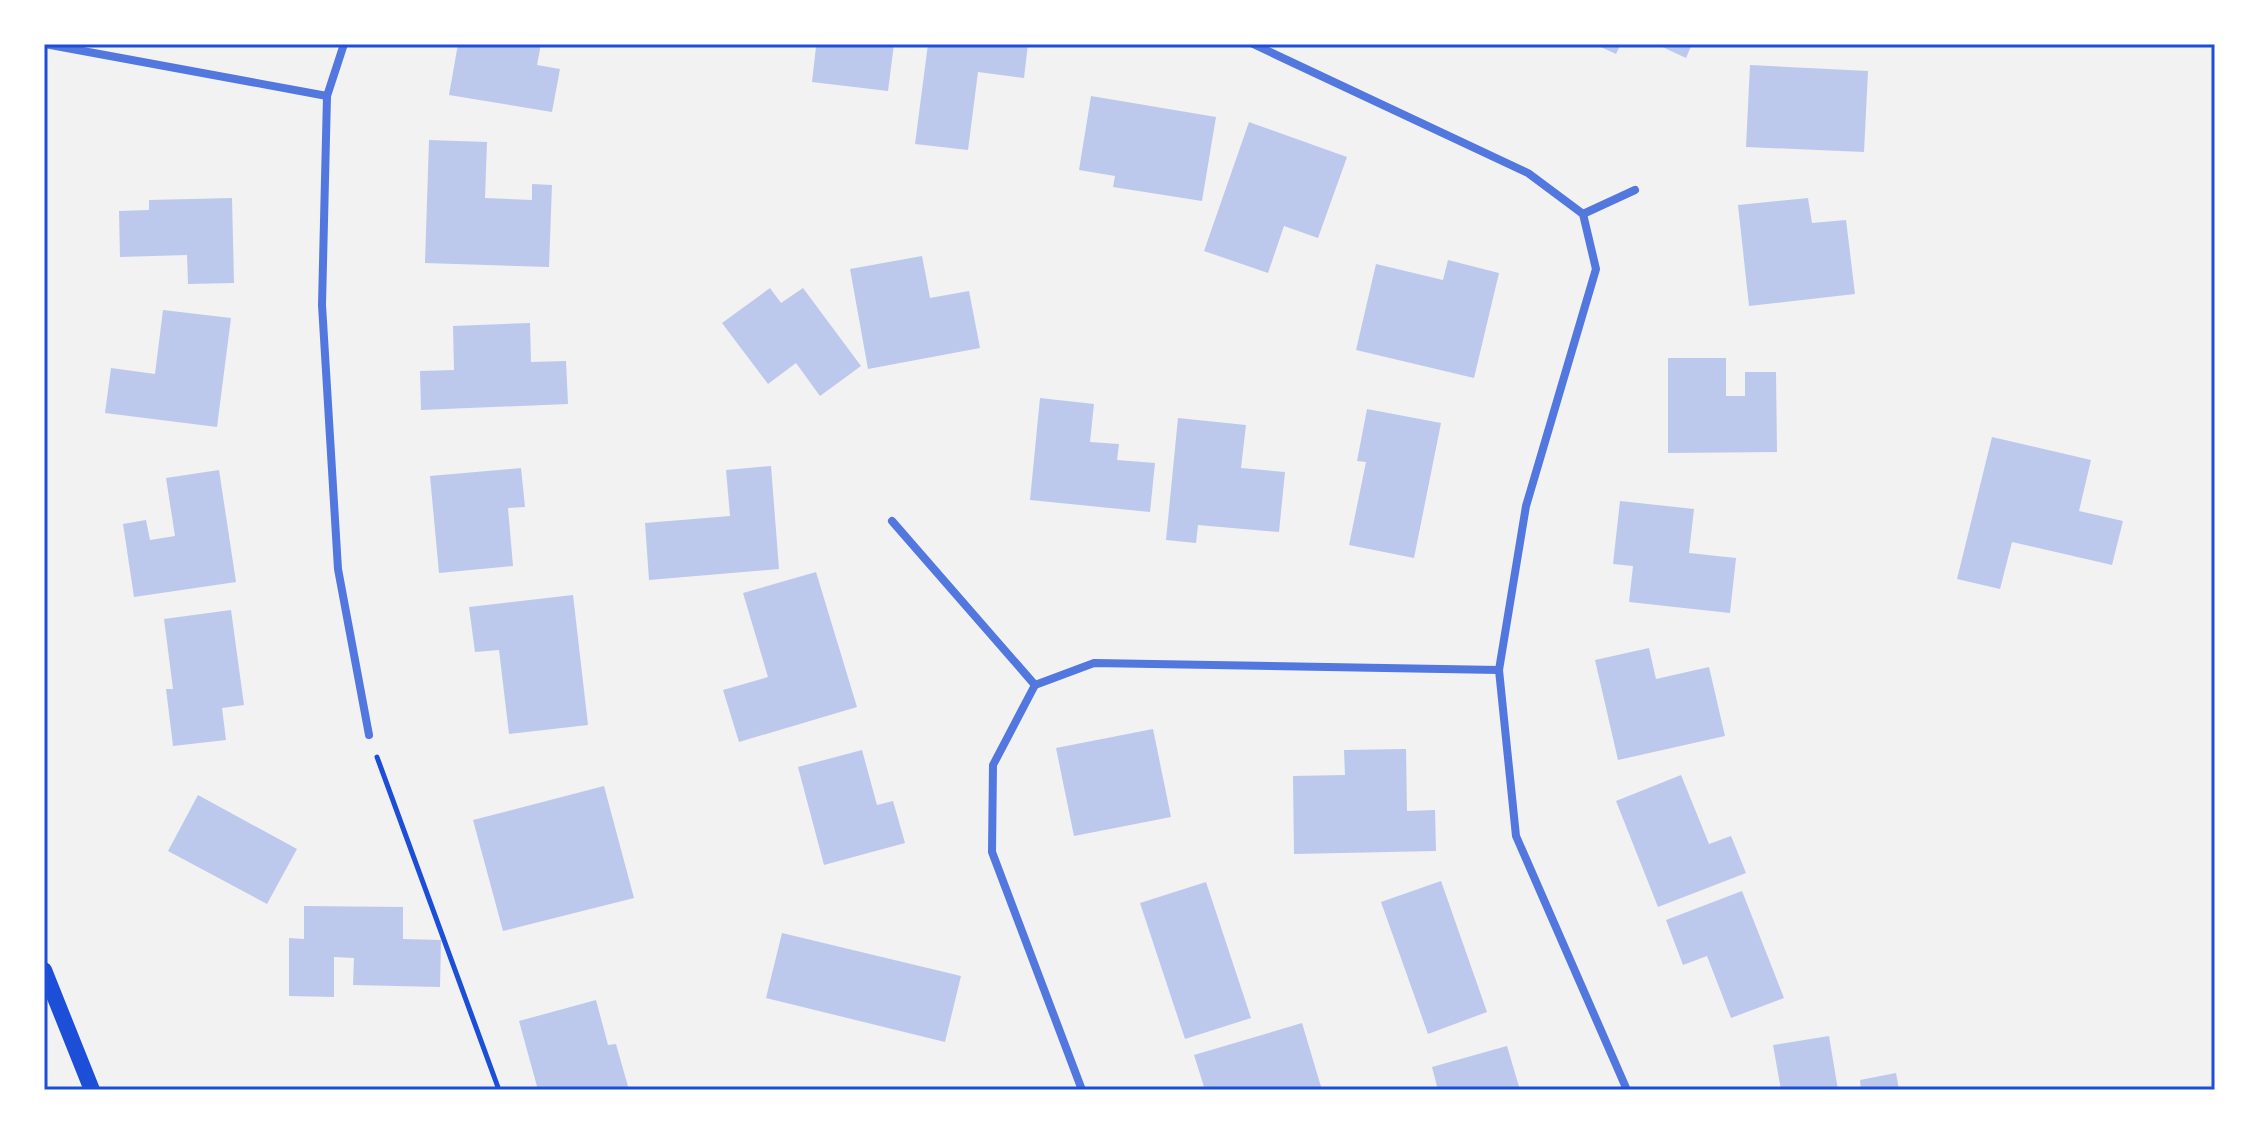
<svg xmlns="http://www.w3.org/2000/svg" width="2259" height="1134" font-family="Karla,sans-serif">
<rect width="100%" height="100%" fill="#f2f2f2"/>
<g fill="#bdc9ec">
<path d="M 458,44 L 541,44 L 537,65 L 560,69 L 552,112 L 449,95 Z"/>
<path d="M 805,44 L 894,44 L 888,91 L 812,82 L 816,47 L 805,46 Z"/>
<path d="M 928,44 L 1028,44 L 1024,78 L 978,72 L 968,150 L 915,144 Z"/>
<path d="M 1594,44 L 1621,44 L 1616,54 Z"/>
<path d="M 1656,44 L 1692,44 L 1686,58 Z"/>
<path d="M 1750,65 L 1868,71 L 1864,152 L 1746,147 Z"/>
<path d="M 1091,96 L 1216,117 L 1202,201 L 1113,187 L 1115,176 L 1079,170 Z"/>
<path d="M 1249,122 L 1347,157 L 1318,238 L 1284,226 L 1268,273 L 1204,251 Z"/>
<path d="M 429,140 L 487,142 L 485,198 L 532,200 L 532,184 L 552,185 L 549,267 L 425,263 Z"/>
<path d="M 232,198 L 234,283 L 188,284 L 187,255 L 120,257 L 119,211 L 149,210 L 149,200 Z"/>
<path d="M 1808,198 L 1812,223 L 1846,220 L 1855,294 L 1749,306 L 1738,205 Z"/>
<path d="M 922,256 L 930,298 L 969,291 L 980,348 L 868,369 L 850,269 Z"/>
<path d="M 1448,260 L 1499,273 L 1474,378 L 1356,350 L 1376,264 L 1443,280 Z"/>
<path d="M 770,288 L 781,303 L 803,288 L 861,366 L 820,396 L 796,363 L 768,384 L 722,323 Z"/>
<path d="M 163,310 L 231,318 L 217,427 L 105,413 L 111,368 L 155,374 Z"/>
<path d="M 530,323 L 531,362 L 566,361 L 568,404 L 421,410 L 420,371 L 454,370 L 453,326 Z"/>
<path d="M 1668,358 L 1726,358 L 1726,396 L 1745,396 L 1745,372 L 1776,372 L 1777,452 L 1668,453 Z"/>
<path d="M 1040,398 L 1094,404 L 1090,442 L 1119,444 L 1117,460 L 1155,463 L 1150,512 L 1030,500 Z"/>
<path d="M 1367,409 L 1441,423 L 1414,558 L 1349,545 L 1366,462 L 1357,461 Z"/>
<path d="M 1178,418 L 1246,425 L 1241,468 L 1285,472 L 1279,532 L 1198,525 L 1196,543 L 1166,540 Z"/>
<path d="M 1992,437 L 2091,460 L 2079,511 L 2123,521 L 2112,565 L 2012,542 L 2000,589 L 1957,579 Z"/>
<path d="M 771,466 L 779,569 L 649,580 L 645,523 L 730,516 L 726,470 Z"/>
<path d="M 521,468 L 525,507 L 508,508 L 513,566 L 439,573 L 430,476 Z"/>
<path d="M 219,470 L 236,582 L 134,597 L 123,524 L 146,520 L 150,540 L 175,536 L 166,478 Z"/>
<path d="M 1620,501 L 1694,509 L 1689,553 L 1736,558 L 1730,613 L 1629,602 L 1633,566 L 1613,564 Z"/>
<path d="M 816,572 L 857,707 L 739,742 L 723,690 L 768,677 L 743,593 Z"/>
<path d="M 573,595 L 588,725 L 509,734 L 499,650 L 475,652 L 469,607 Z"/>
<path d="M 231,610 L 244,705 L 222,708 L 226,740 L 173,746 L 166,689 L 173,689 L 164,619 Z"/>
<path d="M 1649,648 L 1656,679 L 1709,667 L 1725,736 L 1618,760 L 1595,660 Z"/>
<path d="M 1153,729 L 1171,817 L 1074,836 L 1056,748 Z"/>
<path d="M 1406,749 L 1407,811 L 1435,810 L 1436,851 L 1294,854 L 1293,776 L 1345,775 L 1344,750 Z"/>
<path d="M 862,750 L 877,805 L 893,801 L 905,843 L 824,865 L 798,767 Z"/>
<path d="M 1681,775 L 1709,844 L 1731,836 L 1746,873 L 1658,907 L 1616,801 Z"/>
<path d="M 604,786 L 634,898 L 503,931 L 473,820 Z"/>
<path d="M 198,795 L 297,849 L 267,904 L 168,851 Z"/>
<path d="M 1441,881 L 1487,1012 L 1428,1034 L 1381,902 Z"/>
<path d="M 1206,882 L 1251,1018 L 1185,1039 L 1140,903 Z"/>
<path d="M 1742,891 L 1784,998 L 1731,1018 L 1707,956 L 1683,965 L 1666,920 Z"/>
<path d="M 304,906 L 403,907 L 403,939 L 441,940 L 440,987 L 353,985 L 354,958 L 334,957 L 334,997 L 289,996 L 289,938 L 304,939 Z"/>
<path d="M 782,933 L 961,976 L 945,1042 L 766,998 Z"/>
<path d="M 596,1000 L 608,1045 L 616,1044 L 629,1090 L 538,1090 L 519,1021 Z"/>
<path d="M 1302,1023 L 1322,1090 L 1205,1090 L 1194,1055 Z"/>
<path d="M 1829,1036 L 1838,1090 L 1781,1090 L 1773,1045 Z"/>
<path d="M 1507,1046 L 1520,1090 L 1438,1090 L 1432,1067 Z"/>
<path d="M 1896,1073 L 1899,1090 L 1861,1090 L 1860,1080 Z"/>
</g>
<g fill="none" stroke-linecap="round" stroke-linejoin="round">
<path stroke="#1d4ed8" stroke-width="5" d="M 377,757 L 499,1090"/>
<g stroke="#5277de" stroke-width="8">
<path d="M 45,44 L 327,96"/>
<path d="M 344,44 L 327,96 L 322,305 L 338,569 L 369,735"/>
<path d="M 1253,44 L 1528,173 L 1583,214 L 1596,269 L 1526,506 L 1499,670 L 1516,836 L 1627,1090"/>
<path d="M 1583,214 L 1635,190"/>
<path d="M 892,521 L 1035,685"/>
<path d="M 1082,1090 L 992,852 L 993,765 L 1035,685 L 1094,663 L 1499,670"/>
</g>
<path stroke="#1d4ed8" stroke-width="16" d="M 44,970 L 92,1090"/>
</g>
<rect width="2259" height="1134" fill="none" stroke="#ffffff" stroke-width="92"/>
<rect x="46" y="46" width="2167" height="1042" fill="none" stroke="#1d4ed8" stroke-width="3"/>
</svg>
